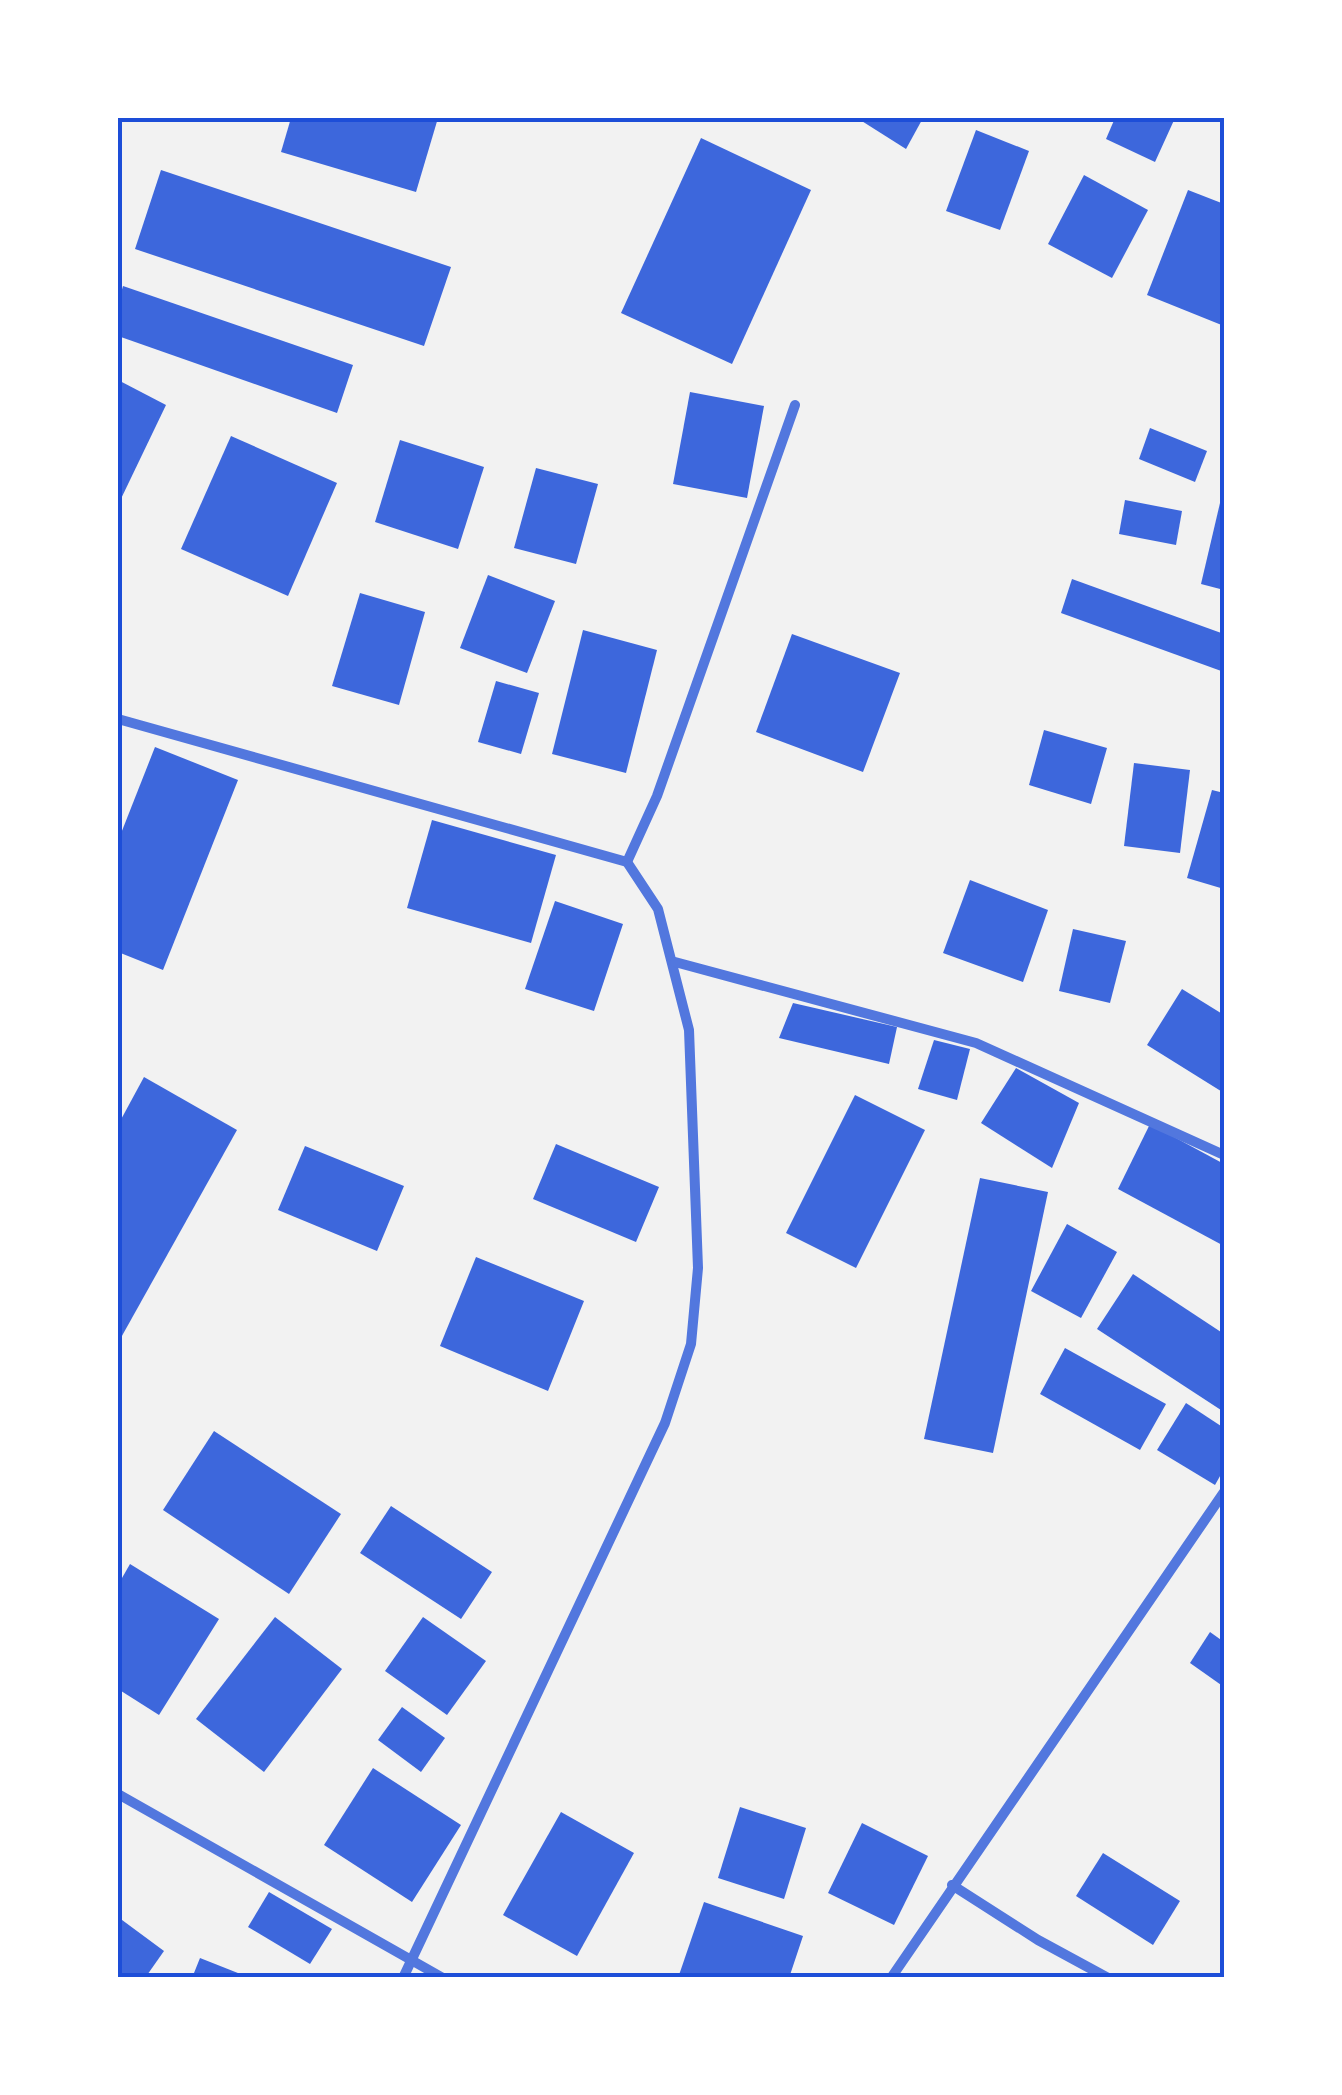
<svg xmlns="http://www.w3.org/2000/svg" width="1342" height="2095" font-family="'Noto Serif',serif">
<rect width="100%" height="100%" fill="#f2f2f2"/>
<g fill="#3d67dc">
<path d="M 291,118 L 438,118 L 416,192 L 281,152 Z"/>
<path d="M 857,118 L 923,118 L 906,149 Z"/>
<path d="M 1115,118 L 1175,118 L 1155,162 L 1106,139 Z"/>
<path d="M 976,130 L 1029,151 L 1000,230 L 946,211 Z"/>
<path d="M 701,138 L 811,190 L 732,364 L 621,313 Z"/>
<path d="M 161,170 L 451,267 L 424,346 L 135,249 Z"/>
<path d="M 1084,175 L 1148,210 L 1112,278 L 1048,244 Z"/>
<path d="M 1188,190 L 1224,204 L 1224,326 L 1147,295 Z"/>
<path d="M 123,286 L 353,365 L 337,413 L 118,336 L 118,303 Z"/>
<path d="M 118,380 L 166,405 L 118,505 Z"/>
<path d="M 690,392 L 764,406 L 747,498 L 673,484 Z"/>
<path d="M 1150,428 L 1207,451 L 1195,482 L 1139,459 Z"/>
<path d="M 231,436 L 337,483 L 288,596 L 181,549 Z"/>
<path d="M 400,440 L 484,467 L 458,549 L 375,522 Z"/>
<path d="M 536,468 L 598,484 L 576,564 L 514,548 Z"/>
<path d="M 1125,500 L 1182,511 L 1176,545 L 1119,534 Z"/>
<path d="M 1220,503 L 1224,504 L 1224,590 L 1201,584 Z"/>
<path d="M 488,575 L 555,601 L 527,673 L 460,648 Z"/>
<path d="M 1072,579 L 1224,634 L 1224,672 L 1061,613 Z"/>
<path d="M 360,593 L 425,612 L 399,705 L 332,686 Z"/>
<path d="M 583,630 L 657,650 L 626,773 L 552,754 Z"/>
<path d="M 792,634 L 900,673 L 863,772 L 756,732 Z"/>
<path d="M 496,681 L 539,693 L 521,754 L 478,742 Z"/>
<path d="M 1044,730 L 1107,748 L 1091,804 L 1029,785 Z"/>
<path d="M 155,747 L 238,780 L 163,970 L 118,952 L 118,841 Z"/>
<path d="M 1134,763 L 1190,770 L 1180,853 L 1124,846 Z"/>
<path d="M 1212,790 L 1224,793 L 1224,889 L 1187,878 Z"/>
<path d="M 432,820 L 556,855 L 531,943 L 407,908 Z"/>
<path d="M 970,880 L 1048,910 L 1023,982 L 943,953 Z"/>
<path d="M 555,901 L 623,924 L 594,1011 L 525,989 Z"/>
<path d="M 1073,929 L 1126,941 L 1110,1003 L 1059,991 Z"/>
<path d="M 1182,989 L 1224,1015 L 1224,1093 L 1147,1045 Z"/>
<path d="M 793,1003 L 897,1027 L 889,1064 L 779,1038 Z"/>
<path d="M 934,1040 L 970,1049 L 957,1100 L 918,1089 Z"/>
<path d="M 1016,1068 L 1079,1103 L 1052,1168 L 981,1123 Z"/>
<path d="M 144,1077 L 237,1130 L 118,1343 L 118,1125 Z"/>
<path d="M 855,1095 L 925,1130 L 856,1268 L 786,1233 Z"/>
<path d="M 1150,1124 L 1224,1164 L 1224,1246 L 1118,1189 Z"/>
<path d="M 556,1144 L 659,1187 L 636,1242 L 533,1199 Z"/>
<path d="M 305,1146 L 404,1186 L 377,1251 L 278,1210 Z"/>
<path d="M 980,1178 L 1048,1192 L 993,1453 L 924,1439 Z"/>
<path d="M 1067,1224 L 1117,1252 L 1081,1318 L 1031,1291 Z"/>
<path d="M 476,1257 L 584,1301 L 548,1391 L 440,1346 Z"/>
<path d="M 1133,1274 L 1224,1334 L 1224,1412 L 1097,1329 Z"/>
<path d="M 1065,1348 L 1166,1404 L 1140,1450 L 1040,1394 Z"/>
<path d="M 1186,1403 L 1224,1428 L 1224,1469 L 1215,1485 L 1157,1450 Z"/>
<path d="M 214,1431 L 341,1514 L 289,1594 L 163,1510 Z"/>
<path d="M 391,1506 L 492,1572 L 461,1619 L 360,1553 Z"/>
<path d="M 130,1564 L 219,1619 L 159,1715 L 118,1689 L 118,1585 Z"/>
<path d="M 275,1617 L 342,1669 L 264,1772 L 196,1719 Z"/>
<path d="M 423,1617 L 486,1661 L 447,1715 L 385,1671 Z"/>
<path d="M 1210,1632 L 1224,1642 L 1224,1687 L 1190,1663 Z"/>
<path d="M 402,1707 L 445,1738 L 421,1772 L 378,1740 Z"/>
<path d="M 373,1768 L 461,1825 L 412,1902 L 324,1845 Z"/>
<path d="M 740,1807 L 806,1828 L 784,1899 L 718,1878 Z"/>
<path d="M 561,1812 L 634,1853 L 577,1956 L 503,1915 Z"/>
<path d="M 862,1823 L 928,1856 L 894,1925 L 828,1893 Z"/>
<path d="M 1103,1853 L 1180,1901 L 1153,1945 L 1076,1896 Z"/>
<path d="M 269,1892 L 332,1929 L 310,1964 L 248,1927 Z"/>
<path d="M 704,1902 L 803,1936 L 789,1978 L 678,1978 Z"/>
<path d="M 118,1917 L 164,1951 L 145,1978 L 118,1978 Z"/>
<path d="M 200,1958 L 248,1977 L 248,1978 L 192,1978 Z"/>
</g>
<g fill="none" stroke-linecap="round" stroke-linejoin="round">
<g stroke="#5277de" stroke-width="10">
<path d="M 118,719 L 627,862 L 658,909 L 689,1030 L 698,1268 L 691,1344 L 665,1423 L 403,1978"/>
<path d="M 627,862 L 657,796 L 795,405"/>
<path d="M 675,962 L 976,1043 L 1224,1155"/>
<path d="M 118,1794 L 443,1978"/>
<path d="M 952,1885 L 1038,1940 L 1108,1978"/>
<path d="M 891,1978 L 1224,1492"/>
</g>
</g>
<rect width="1342" height="2095" fill="none" stroke="#ffffff" stroke-width="240"/>
<rect x="120" y="120" width="1102" height="1855" fill="none" stroke="#1d4ed8" stroke-width="4"/>
</svg>
